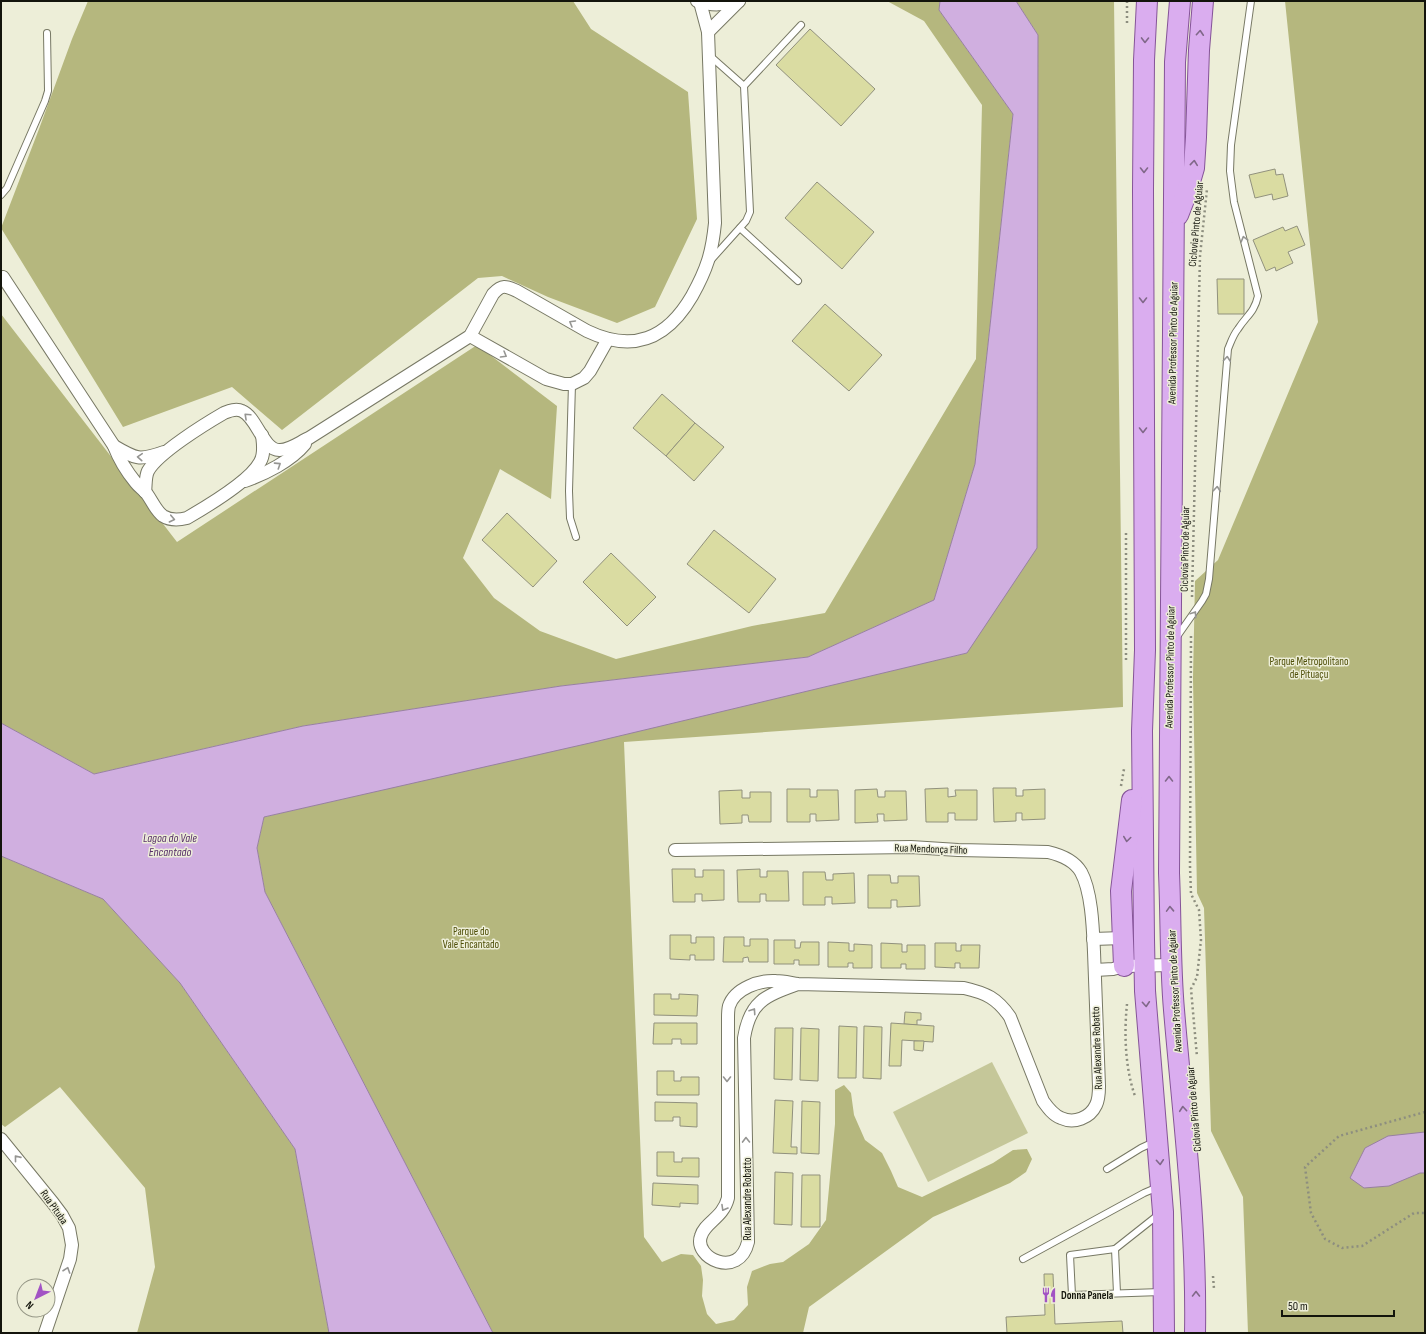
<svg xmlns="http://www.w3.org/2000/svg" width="1426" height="1334" font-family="'Sofia Sans Condensed',sans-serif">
<rect width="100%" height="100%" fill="#edeed8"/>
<path fill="#c5c799" d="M 992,1062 L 1028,1133 L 928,1182 L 893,1112 Z"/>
<g fill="#b5b77e">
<path d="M 88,1 L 573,1 L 591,29 L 688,92 L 697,219 L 655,307 L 617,323 L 548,297 L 502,276 L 478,278 L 282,430 L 232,387 L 123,427 L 1,228 L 39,129 L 72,39 Z"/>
<path d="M 887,1 L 940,1 L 939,10 L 1013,114 L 975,464 L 934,600 L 808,657 L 561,686 L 303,726 L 94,774 L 1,723 L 1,314 L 177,542 L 477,345 L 557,406 L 551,499 L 500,469 L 463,558 L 494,598 L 540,631 L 616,659 L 752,626 L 825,613 L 976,359 L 982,105 L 924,21 Z"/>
<path d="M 1016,1 L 1114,1 L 1123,707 L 624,742 L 644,1237 L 662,1262 L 681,1254 L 693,1255 L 701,1266 L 703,1280 L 702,1296 L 707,1314 L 716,1324 L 734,1320 L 748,1305 L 747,1287 L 752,1271 L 770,1264 L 783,1262 L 809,1244 L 826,1220 L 835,1124 L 835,1090 L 844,1085 L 851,1093 L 854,1115 L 865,1140 L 882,1153 L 891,1171 L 898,1187 L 922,1197 L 993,1163 L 1013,1150 L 1027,1149 L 1032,1159 L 1026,1172 L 1010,1183 L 933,1217 L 809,1307 L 803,1333 L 493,1333 L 265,892 L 257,848 L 264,817 L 967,653 L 1038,35 Z"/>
<path d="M 1285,1 L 1425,1 L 1425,1333 L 1248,1333 L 1243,1197 L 1211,1131 L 1204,908 L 1197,893 L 1193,678 L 1195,581 L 1218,560 L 1318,322 Z"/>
<path d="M 1,856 L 103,899 L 180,983 L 295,1149 L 329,1333 L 137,1333 L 155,1267 L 145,1188 L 60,1087 L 5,1127 L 1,1124 Z"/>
</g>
<g fill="#d0afe0" stroke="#9780a0">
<path d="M 940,1 L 1016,1 L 1038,35 L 1037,548 L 967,653 L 590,743 L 264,817 L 257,848 L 265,892 L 493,1333 L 329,1333 L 295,1149 L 180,983 L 103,899 L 1,856 L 1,723 L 94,774 L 303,726 L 561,686 L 808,657 L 934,600 L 975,464 L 1013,114 L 939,10 Z"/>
<path d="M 1425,1132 L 1425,1173 L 1420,1173 L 1389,1186 L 1364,1188 L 1350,1178 L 1365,1148 L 1388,1136 Z"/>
</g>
<g fill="#dadca2" stroke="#91917d">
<path d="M 810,29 L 875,89 L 841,126 L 776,65 Z"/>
<path d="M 1275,169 L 1276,175 L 1283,174 L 1288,196 L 1273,200 L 1272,194 L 1255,198 L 1249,175 Z"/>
<path d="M 817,182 L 874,232 L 842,269 L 785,218 Z"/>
<path d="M 1297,226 L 1305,245 L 1288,252 L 1293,263 L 1276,271 L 1275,267 L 1266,271 L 1253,240 L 1283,227 L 1285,231 Z"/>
<path d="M 1217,279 L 1244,279 L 1244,314 L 1218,314 Z"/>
<path d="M 825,304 L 882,355 L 849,391 L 792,341 Z"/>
<path d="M 662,394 L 695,423 L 666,456 L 633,428 Z"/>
<path d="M 695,423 L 724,447 L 694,481 L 666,456 Z"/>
<path d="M 507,513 L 557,561 L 533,587 L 482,540 Z"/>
<path d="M 714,530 L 776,579 L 749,613 L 687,564 Z"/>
<path d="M 611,553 L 656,597 L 627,626 L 583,582 Z"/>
<path d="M 948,788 L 948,797 L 956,796 L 955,790 L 977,790 L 977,820 L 955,820 L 955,813 L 948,813 L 948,822 L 926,822 L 925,789 Z"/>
<path d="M 993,788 L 1016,788 L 1016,796 L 1023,796 L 1023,790 L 1045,789 L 1045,819 L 1022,820 L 1022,813 L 1016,813 L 1016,821 L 994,822 Z"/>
<path d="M 787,789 L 810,789 L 810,797 L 817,797 L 817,790 L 838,790 L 839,820 L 816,821 L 816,814 L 810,814 L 810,822 L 787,822 Z"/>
<path d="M 877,789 L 878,797 L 885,797 L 885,791 L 906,791 L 907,820 L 884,821 L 884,814 L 877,814 L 878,822 L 855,823 L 855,790 Z"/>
<path d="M 742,790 L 742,798 L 750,798 L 750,792 L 771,792 L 771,822 L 749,822 L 748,815 L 742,815 L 742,823 L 720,824 L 719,791 Z"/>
<path d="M 672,869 L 695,869 L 695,877 L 703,877 L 703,870 L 724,870 L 724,900 L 702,901 L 702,894 L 695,894 L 695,902 L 673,902 Z"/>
<path d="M 760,869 L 760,877 L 767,877 L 767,871 L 788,871 L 789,901 L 766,901 L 766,894 L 760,894 L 760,902 L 738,902 L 737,870 Z"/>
<path d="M 803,872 L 825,872 L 826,880 L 833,880 L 833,874 L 854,873 L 855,903 L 832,904 L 832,897 L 825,897 L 825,905 L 803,905 Z"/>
<path d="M 868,875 L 890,875 L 891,883 L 898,883 L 898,876 L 919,876 L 920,906 L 897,907 L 897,900 L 891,900 L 891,908 L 868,908 Z"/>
<path d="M 670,935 L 691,935 L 691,943 L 696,943 L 696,937 L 714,937 L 714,960 L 695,960 L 695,955 L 690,955 L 690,960 L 670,959 Z"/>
<path d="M 724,937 L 744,937 L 744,946 L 750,946 L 750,939 L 768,939 L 768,962 L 749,962 L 748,957 L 743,958 L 743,962 L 723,962 Z"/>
<path d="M 774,940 L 795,940 L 795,948 L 800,948 L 801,942 L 819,942 L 819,965 L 799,965 L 799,960 L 794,960 L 794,964 L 774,964 Z"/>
<path d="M 828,942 L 849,943 L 849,951 L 854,951 L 854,944 L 872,945 L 872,968 L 853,968 L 853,963 L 848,963 L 848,967 L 828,967 Z"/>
<path d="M 881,943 L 902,944 L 902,952 L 907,952 L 907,945 L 925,945 L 925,969 L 906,969 L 906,964 L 901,964 L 901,968 L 881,968 Z"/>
<path d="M 935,943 L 956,943 L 956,951 L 961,951 L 961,945 L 980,945 L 979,968 L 960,968 L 960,963 L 955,963 L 955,968 L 935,967 Z"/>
<path d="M 654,994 L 671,994 L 671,999 L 679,999 L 679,994 L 698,995 L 697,1016 L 654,1015 Z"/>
<path d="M 905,1012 L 921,1013 L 921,1020 L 917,1020 L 917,1025 L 904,1024 Z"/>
<path d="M 654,1023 L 697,1023 L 697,1044 L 681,1044 L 681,1039 L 672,1039 L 672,1044 L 653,1044 Z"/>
<path d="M 891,1023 L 934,1026 L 933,1042 L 902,1040 L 901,1066 L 889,1066 Z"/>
<path d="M 839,1026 L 857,1027 L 856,1078 L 838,1078 Z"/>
<path d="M 864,1026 L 882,1027 L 881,1079 L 863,1078 Z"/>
<path d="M 775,1028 L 793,1028 L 792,1080 L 774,1079 Z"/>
<path d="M 801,1028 L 819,1029 L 818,1081 L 800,1080 Z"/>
<path d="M 914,1041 L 924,1041 L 923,1051 L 914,1050 Z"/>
<path d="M 657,1071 L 674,1071 L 674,1081 L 681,1081 L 681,1077 L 699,1077 L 699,1095 L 657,1095 Z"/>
<path d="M 775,1100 L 793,1101 L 791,1147 L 797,1147 L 797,1154 L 773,1153 Z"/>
<path d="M 802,1101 L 820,1102 L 819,1154 L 801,1153 Z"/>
<path d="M 655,1102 L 697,1103 L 697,1127 L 680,1126 L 680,1117 L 673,1117 L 673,1121 L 655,1121 Z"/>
<path d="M 657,1152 L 674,1152 L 674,1162 L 682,1162 L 682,1158 L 699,1158 L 699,1177 L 657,1176 Z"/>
<path d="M 775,1172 L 793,1173 L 792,1225 L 774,1224 Z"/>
<path d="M 802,1175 L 820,1175 L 820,1227 L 801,1227 Z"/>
<path d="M 653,1183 L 698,1185 L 698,1204 L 680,1203 L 680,1207 L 652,1205 Z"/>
<path d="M 1044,1274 L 1053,1274 L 1055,1324 L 1122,1321 L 1123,1333 L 1007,1333 L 1006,1317 L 1045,1315 Z"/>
</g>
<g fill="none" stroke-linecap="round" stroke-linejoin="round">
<defs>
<g id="service">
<path d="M 709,55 L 744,86 L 750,212 L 746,221 L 711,260"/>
<path d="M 744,86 L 801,25"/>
<path d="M 1,195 L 7,188 L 45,101 L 48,91 L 47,33"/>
<path d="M 740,228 L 798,281"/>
<path d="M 572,384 L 569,491 L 570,518 L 576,537"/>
<path d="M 1176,638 L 1202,601 L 1206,594 L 1209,579 L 1228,349 C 1231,342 1233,335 1238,329 C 1247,315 1254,313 1258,296 L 1234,202 L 1230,171 L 1231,145 L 1251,1"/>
<path d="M 1107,1169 L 1141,1148 L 1154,1142"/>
<path d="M 1158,1215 L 1115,1249 L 1070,1255 L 1072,1295 L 1161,1292"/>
<path d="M 1115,1249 L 1117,1293"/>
<path d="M 1023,1259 L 1144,1193 L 1158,1187"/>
</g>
<g id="minor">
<path d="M 697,1 C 712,6 724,5 739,1"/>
<path d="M 708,32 L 739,1"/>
<path d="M 3,277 L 114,446 C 119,459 127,472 136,483 C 139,487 144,490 147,494 C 152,501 156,511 163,516 C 171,521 179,520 187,518 C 206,507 250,481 260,462 C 265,454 263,444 262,435"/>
<path d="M 470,336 L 546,379 L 564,384 L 572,384 L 584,378 L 590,371 L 608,339"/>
<path d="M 114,446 C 136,459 139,461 164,452"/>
<path d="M 245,481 C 265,474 291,461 305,444"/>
<path d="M 145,492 C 146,486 145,477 148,471 C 158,453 205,424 224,413 C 229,411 236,408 242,411 C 257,417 263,451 280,450 C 290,450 300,442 309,438 L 470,336 L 493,294 C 502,284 506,286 517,291 L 587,331 C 633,353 667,339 692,296 C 707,269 712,253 715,223 L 708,32 L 700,2"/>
<path d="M 675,850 L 911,847 L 958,850 L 1048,852 C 1061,855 1074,860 1081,872 C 1092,892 1093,930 1094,952 C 1096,997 1097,1042 1099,1086 C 1099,1093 1099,1099 1096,1105 C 1090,1118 1074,1124 1061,1118 C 1053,1115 1048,1108 1043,1101 L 1010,1017 C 997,998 986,993 964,988 L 798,984 C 791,983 783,981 776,981 C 760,980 735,988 729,1006 C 728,1010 728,1014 728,1018 L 728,1198 C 723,1218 705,1222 701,1236 C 693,1258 739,1280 748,1242 L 744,1038 C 750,1001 765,996 798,984"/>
<path d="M 1093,939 L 1123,938"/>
<path d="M 1095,970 L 1113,969 L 1124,966 L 1172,965"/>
<path d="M 1,1139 L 53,1203 L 62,1215 L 69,1228 L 72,1245 L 70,1259 L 45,1333"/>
</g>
<g id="primary">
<path d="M 1147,1 L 1144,60 L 1143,190 L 1145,650 L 1142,731 L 1144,939 L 1145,991 L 1163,1212 L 1164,1333"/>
<path d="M 1180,1 L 1175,62 L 1169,873 C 1171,919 1170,964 1174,1010 C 1183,1117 1197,1225 1195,1333"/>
<path d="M 1178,215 L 1187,192 L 1194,168 L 1196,137 L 1199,50 L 1203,1"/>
<path d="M 1124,966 L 1121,891 L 1132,800"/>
</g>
</defs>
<use href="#service" stroke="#777864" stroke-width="8"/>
<use href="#minor" stroke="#777864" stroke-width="14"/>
<use href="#primary" stroke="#855498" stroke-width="22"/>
<g stroke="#8d8e7f" stroke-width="2.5" stroke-dasharray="2 3" stroke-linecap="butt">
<path d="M 1127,1 L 1127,24"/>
<path d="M 1126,533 L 1126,660"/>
<path d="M 1192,597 L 1200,256 L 1207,189"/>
<path d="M 1191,636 L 1190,866 L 1191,894 L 1199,910 L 1201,940 L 1197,977 L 1191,989 L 1197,1057"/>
<path d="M 1121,786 L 1124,769"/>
<path d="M 1127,1004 C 1124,1033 1125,1068 1135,1096"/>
<path d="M 1425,1112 L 1339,1136 L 1305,1167 L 1311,1213 L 1325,1239 L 1342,1248 L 1362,1246 L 1414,1213 L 1425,1213"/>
<path d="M 1213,1276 L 1214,1289"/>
</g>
<use href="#service" stroke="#fff" stroke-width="6"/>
<use href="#minor" stroke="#fff" stroke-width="12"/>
<use href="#primary" stroke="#daadef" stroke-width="20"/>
</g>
<defs><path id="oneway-chevron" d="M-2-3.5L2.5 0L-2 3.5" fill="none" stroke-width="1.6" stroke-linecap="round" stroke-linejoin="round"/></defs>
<g stroke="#806889">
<use href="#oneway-chevron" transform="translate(1200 33) rotate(-86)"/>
<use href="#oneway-chevron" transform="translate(1145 40) rotate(91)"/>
<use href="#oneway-chevron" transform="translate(1194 163) rotate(-84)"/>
<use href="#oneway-chevron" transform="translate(1144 170) rotate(90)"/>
<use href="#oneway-chevron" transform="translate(1143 300) rotate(90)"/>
<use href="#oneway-chevron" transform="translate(1143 430) rotate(90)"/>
<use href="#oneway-chevron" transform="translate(1169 779) rotate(-90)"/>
<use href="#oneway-chevron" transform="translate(1127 839) rotate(98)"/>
<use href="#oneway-chevron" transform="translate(1170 909) rotate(-92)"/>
<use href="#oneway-chevron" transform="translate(1146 1004) rotate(86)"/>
<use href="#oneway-chevron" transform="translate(1183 1109) rotate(-95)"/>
<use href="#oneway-chevron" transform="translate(1160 1162) rotate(86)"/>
<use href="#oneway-chevron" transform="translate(1196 1294) rotate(-90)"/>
</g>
<g stroke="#959592">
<use href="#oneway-chevron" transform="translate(1244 239) rotate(-105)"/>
<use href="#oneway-chevron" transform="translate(572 323) rotate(-150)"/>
<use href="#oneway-chevron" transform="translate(504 355) rotate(30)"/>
<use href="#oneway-chevron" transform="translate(1227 359) rotate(-85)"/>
<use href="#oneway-chevron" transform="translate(247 416) rotate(-137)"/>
<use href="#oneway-chevron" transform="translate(140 457) rotate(-176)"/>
<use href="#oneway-chevron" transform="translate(278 465) rotate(-33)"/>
<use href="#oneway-chevron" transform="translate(1217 489) rotate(-85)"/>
<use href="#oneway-chevron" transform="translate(172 519) rotate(12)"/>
<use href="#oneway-chevron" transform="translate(1194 614) rotate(-56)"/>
<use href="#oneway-chevron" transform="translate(753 1011) rotate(-56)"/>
<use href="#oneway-chevron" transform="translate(727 1079) rotate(90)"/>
<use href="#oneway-chevron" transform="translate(746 1140) rotate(-91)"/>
<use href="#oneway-chevron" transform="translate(17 1158) rotate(-129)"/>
<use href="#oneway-chevron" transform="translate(724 1208) rotate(120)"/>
<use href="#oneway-chevron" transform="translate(67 1270) rotate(-71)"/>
</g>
<defs>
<symbol id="restaurant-bare" viewBox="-9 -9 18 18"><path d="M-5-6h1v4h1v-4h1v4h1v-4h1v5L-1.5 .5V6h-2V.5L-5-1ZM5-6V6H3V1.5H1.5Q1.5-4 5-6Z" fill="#a253c4" stroke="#edeed8" stroke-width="2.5" paint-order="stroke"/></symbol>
</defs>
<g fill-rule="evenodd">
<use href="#restaurant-bare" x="1038" y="1284" width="22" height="22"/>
</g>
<g text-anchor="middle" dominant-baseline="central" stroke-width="3" stroke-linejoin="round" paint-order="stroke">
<g font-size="11" fill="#13140c" stroke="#edeed8">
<text transform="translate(1196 224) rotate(-85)">Ciclovia Pinto de Aguiar</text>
<text transform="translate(1173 343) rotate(-89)">Avenida Professor Pinto de Aguiar</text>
<text transform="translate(1185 549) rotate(-89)">Ciclovia Pinto de Aguiar</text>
<text transform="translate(1170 667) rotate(-89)">Avenida Professor Pinto de Aguiar</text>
<text transform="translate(931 849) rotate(2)">Rua Mendonça Filho</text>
<text transform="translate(1175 991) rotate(-93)">Avenida Professor Pinto de Aguiar</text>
<text transform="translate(1097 1048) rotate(-92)">Rua Alexandre Robatto</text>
<text transform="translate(1194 1109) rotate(-95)">Ciclovia Pinto de Aguiar</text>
<text transform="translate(747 1199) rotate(-90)">Rua Alexandre Robatto</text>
<text transform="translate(54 1207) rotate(55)">Rua Pituba</text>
</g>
<g font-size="11" fill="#4e4e07" stroke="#edeed8">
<text x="1309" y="661">Parque Metropolitano<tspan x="1309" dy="13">de Pituaçu</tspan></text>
<text x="471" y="931">Parque do<tspan x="471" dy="13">Vale Encantado</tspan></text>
</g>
<g font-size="11" font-weight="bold" fill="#13140c" stroke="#edeed8" text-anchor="start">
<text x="1061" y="1295">Donna Panela</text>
</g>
<g font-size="12" font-style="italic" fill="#572e69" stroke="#edeed8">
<text x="170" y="838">Lagoa do Vale<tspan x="170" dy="14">Encantado</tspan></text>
</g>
</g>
<rect width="1426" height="1334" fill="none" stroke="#13140c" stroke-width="4"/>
<g transform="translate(36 1298) rotate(222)"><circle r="19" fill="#edeed8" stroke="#969786"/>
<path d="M0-3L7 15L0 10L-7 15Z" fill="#a253c4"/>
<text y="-6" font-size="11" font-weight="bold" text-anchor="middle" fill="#13140c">N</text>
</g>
<path d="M1282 1310v6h112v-6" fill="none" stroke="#13140c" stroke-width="2"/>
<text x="1288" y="1310" font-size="12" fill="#13140c" stroke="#edeed8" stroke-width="3" paint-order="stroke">50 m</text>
</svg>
